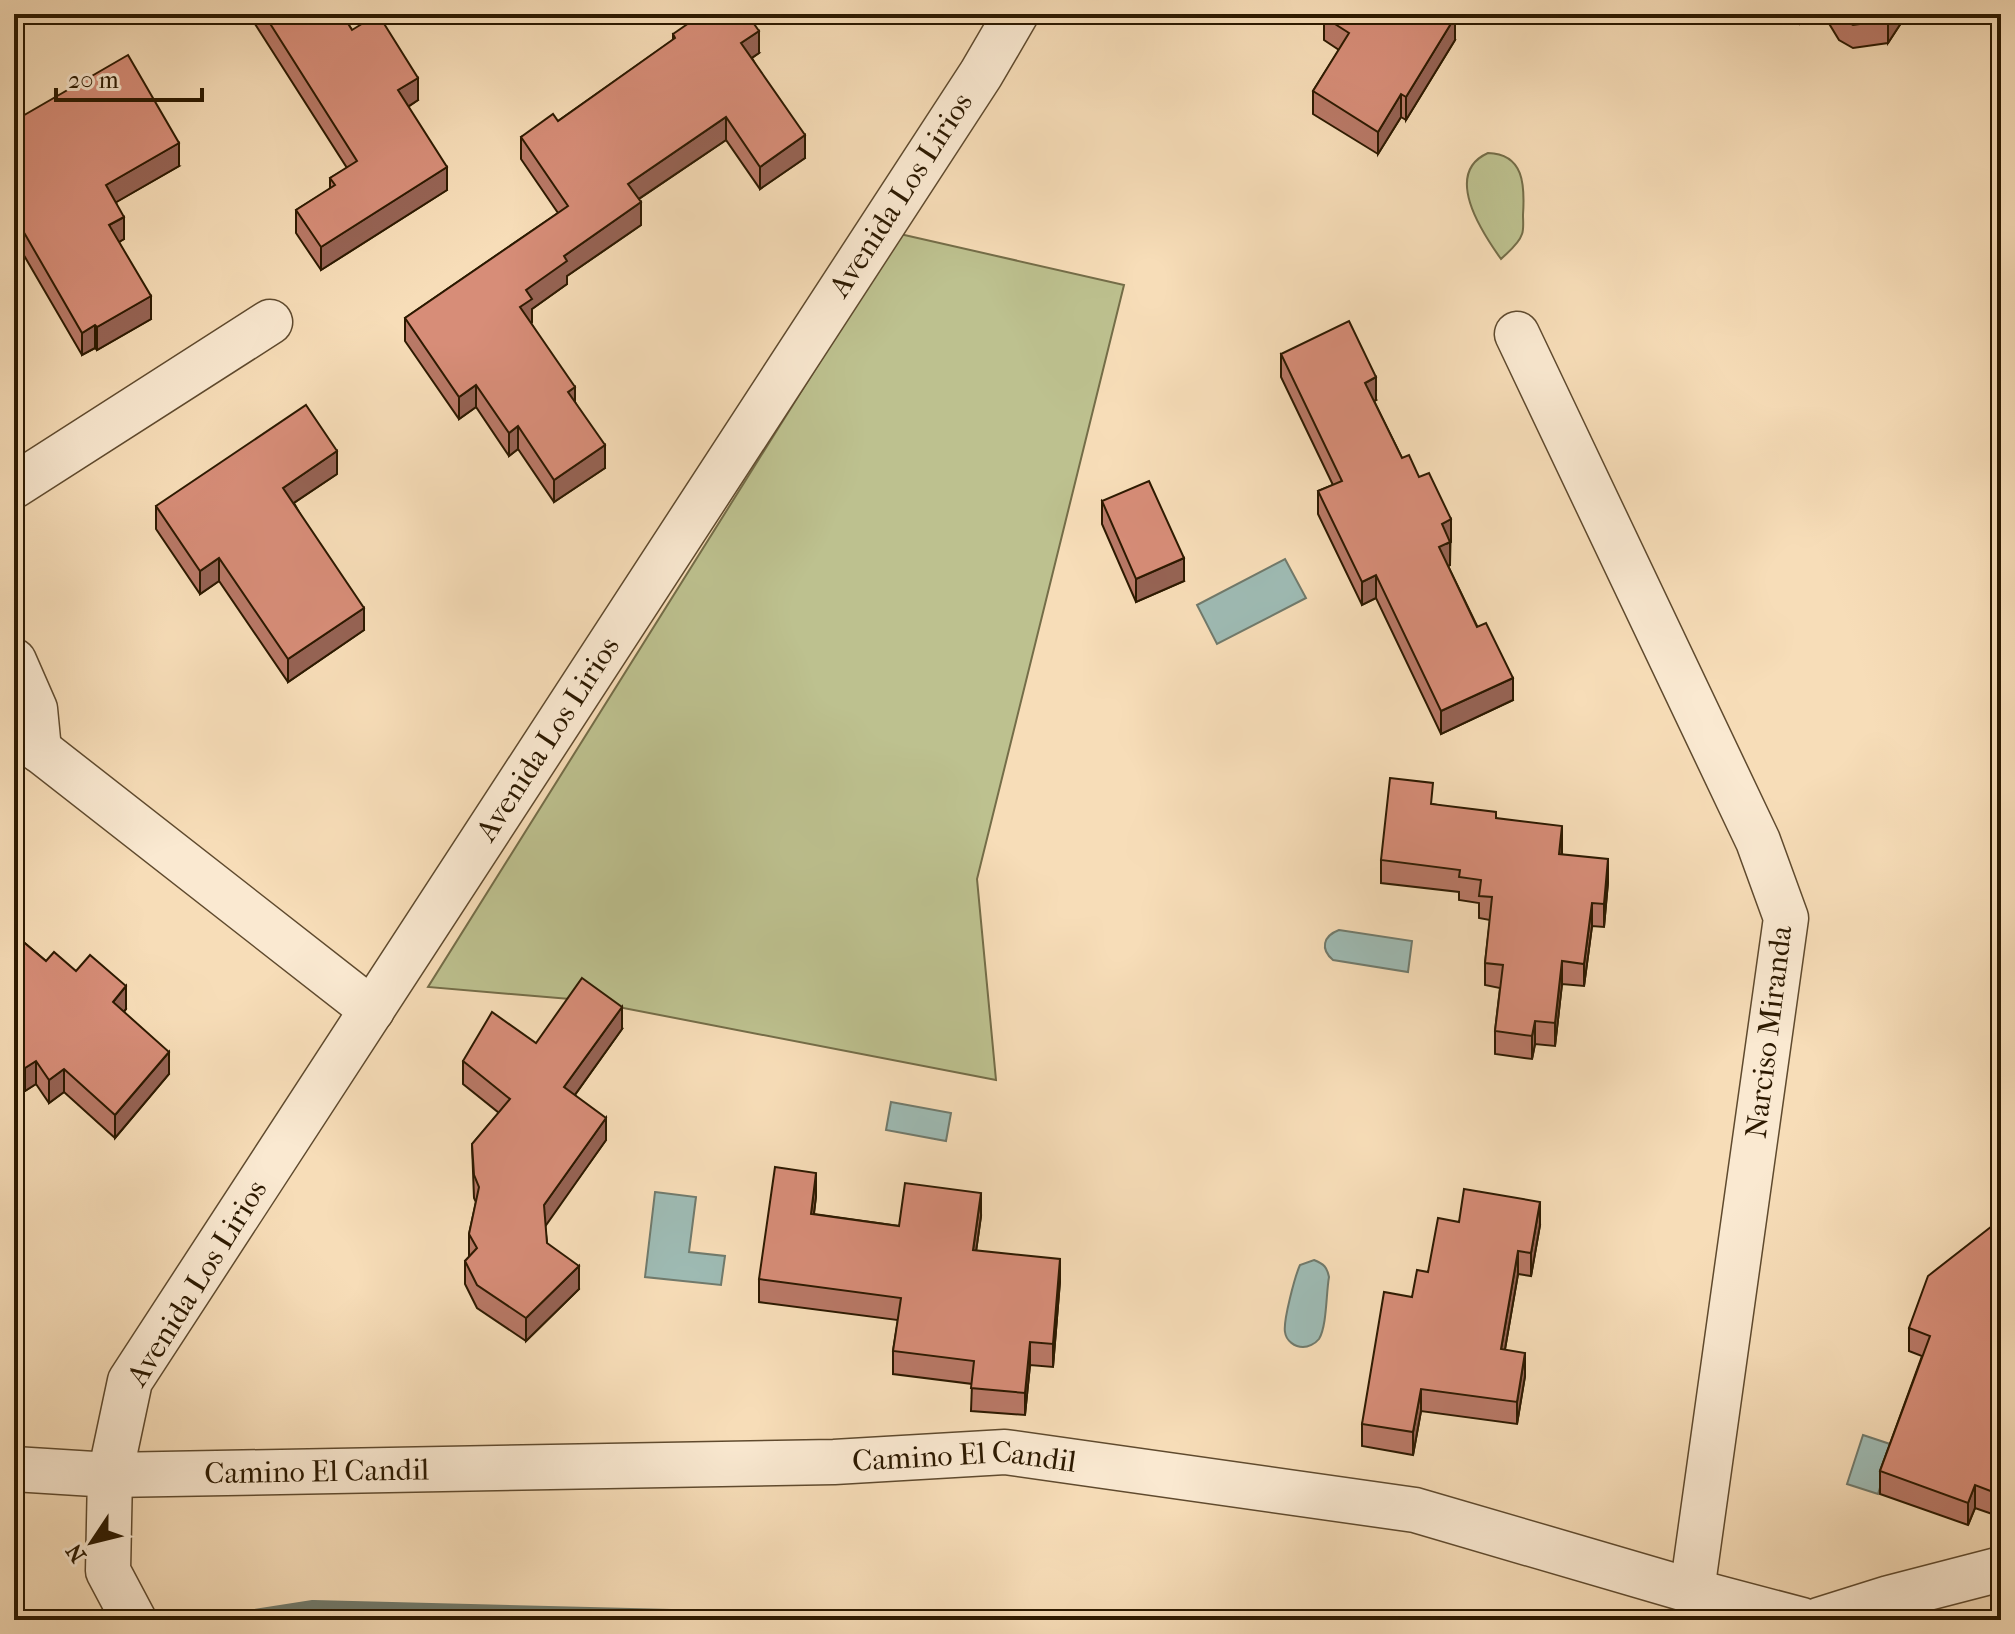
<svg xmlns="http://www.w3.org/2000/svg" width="2015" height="1634" font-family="'IM FELL French Canon',serif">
<rect width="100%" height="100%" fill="#f7ddb8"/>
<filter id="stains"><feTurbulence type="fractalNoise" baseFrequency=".0025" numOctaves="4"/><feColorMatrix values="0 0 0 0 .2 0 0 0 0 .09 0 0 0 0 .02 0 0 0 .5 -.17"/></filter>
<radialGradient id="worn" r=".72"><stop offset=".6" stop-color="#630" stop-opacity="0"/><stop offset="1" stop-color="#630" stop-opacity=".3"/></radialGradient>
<g fill="#bdc18f" stroke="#746d48" stroke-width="2">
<path d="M 1488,153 C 1524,154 1525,185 1523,215 C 1523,221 1524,229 1522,234 C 1519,244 1508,252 1501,259 C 1481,231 1443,173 1488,153 Z"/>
<path d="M 900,234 L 1124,285 L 977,879 L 996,1080 L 582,1000 L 428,987 Z"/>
</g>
<g fill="#9ebbb4" stroke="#707a6c" stroke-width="2">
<path d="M 1285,559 L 1306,598 L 1217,644 L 1197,605 Z"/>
<path d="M 1339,930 L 1412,941 L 1408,972 L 1333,960 C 1320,949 1323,936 1339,930 Z"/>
<path d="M 891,1102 L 951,1113 L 946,1141 L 886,1130 Z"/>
<path d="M 655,1192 L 696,1197 L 689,1252 L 725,1256 L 721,1285 L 645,1277 Z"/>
<path d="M 1314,1260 C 1324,1264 1327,1267 1329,1277 C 1326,1293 1327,1326 1319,1339 C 1315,1344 1308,1347 1303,1347 C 1295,1347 1286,1341 1285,1332 C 1283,1321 1295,1276 1300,1265 Z"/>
<path d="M 1863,1435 L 1893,1445 L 1878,1494 L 1847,1484 Z"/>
</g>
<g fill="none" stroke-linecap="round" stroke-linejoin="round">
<path stroke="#707a6c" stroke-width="14" d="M 228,1620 L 313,1607 L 712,1617 L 737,1620"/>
<defs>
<g id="minor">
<path id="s1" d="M 1016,14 L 981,74 L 130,1381 L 110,1475 L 834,1462 L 1005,1452 L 1415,1510 L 1692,1591 L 1802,1620"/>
<path d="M 1517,334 L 1758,841 L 1786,918 L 1692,1591"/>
<path d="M 14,486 L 270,322"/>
<path d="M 14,661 L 35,709 L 39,750"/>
<path d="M 14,730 L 372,1010"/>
<path d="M 1819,1620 L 1889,1598 L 2001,1569"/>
</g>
<path id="tertiary" d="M 14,1469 L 110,1475 L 108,1571 L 134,1620"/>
</defs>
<use href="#minor" stroke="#5f4a2e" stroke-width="47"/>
<use href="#tertiary" stroke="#5f4a2e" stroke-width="47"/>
<use href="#minor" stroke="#fae9d1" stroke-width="44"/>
<use href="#tertiary" stroke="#fae9d1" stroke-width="44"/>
</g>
<g fill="#b97967" stroke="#2c1900" stroke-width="2">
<path d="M 255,14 L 342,14 L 352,30 L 418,100 L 408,107 L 447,190 L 321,270 L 296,233 L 296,210 L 330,189 L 330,178 L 347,168 L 255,24 Z"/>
<path d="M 1794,14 L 1905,14 L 1905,17 L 1888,43 L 1853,48 L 1839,40 L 1825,17 L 1800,24 Z"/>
<path d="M 1324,17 L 1455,40 L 1406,120 L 1401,117 L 1378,154 L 1313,114 L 1313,91 L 1339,50 L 1324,40 Z"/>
<path d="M 673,34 L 759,53 L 752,58 L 805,158 L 760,189 L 726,140 L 639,199 L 641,225 L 567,276 L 567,284 L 532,309 L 532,322 L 531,323 L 575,402 L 605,468 L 554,502 L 518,449 L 509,456 L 476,407 L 459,419 L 405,341 L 405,318 L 558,213 L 521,159 L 521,137 L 558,121 L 673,40 Z"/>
<path d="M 14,121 L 179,166 L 116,202 L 124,239 L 119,242 L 151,319 L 97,350 L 95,348 L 82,355 L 22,252 L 14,256 Z"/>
<path d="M 1281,354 L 1376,400 L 1374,401 L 1402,458 L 1419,477 L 1451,519 L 1450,565 L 1448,566 L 1513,700 L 1441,734 L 1376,598 L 1362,605 L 1318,514 L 1318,491 L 1333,485 L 1281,377 Z"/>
<path d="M 337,474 L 294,503 L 364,630 L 288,682 L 219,581 L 200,594 L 156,529 L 156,506 Z"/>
<path d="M 1102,501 L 1184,581 L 1136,602 L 1102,524 Z"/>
<path d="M 1433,804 L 1496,818 L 1562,849 L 1562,854 L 1608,882 L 1604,927 L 1592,926 L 1584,986 L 1562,984 L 1555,1046 L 1535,1044 L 1532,1059 L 1495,1054 L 1495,1031 L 1500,988 L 1485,985 L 1485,963 L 1490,920 L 1479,918 L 1479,903 L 1459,900 L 1459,892 L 1381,883 L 1381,860 Z"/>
<path d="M 14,934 L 46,961 L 76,971 L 126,1009 L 124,1012 L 169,1074 L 115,1138 L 64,1092 L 49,1103 L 36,1084 L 25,1091 L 14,1076 Z"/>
<path d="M 622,1029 L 575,1095 L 606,1140 L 545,1225 L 547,1243 L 579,1289 L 526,1341 L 477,1308 L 465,1284 L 465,1261 L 469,1257 L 469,1234 L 476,1202 L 474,1198 L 472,1144 L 499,1113 L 463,1084 L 463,1061 L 536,1043 Z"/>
<path d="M 2001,1180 L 2001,1217 L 1994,1208 L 1994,1185 Z"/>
<path d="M 816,1196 L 814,1214 L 899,1226 L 981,1216 L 976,1251 L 1060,1281 L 1053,1367 L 1030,1365 L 1025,1415 L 971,1411 L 972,1384 L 893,1374 L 893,1351 L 898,1320 L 759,1302 L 759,1279 Z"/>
<path d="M 2001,1219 L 2001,1517 L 1975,1508 L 1968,1525 L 1880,1494 L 1880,1471 L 1922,1356 L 1909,1351 L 1909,1328 Z"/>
<path d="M 1459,1222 L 1540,1225 L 1531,1276 L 1518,1274 L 1505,1349 L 1525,1376 L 1517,1424 L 1421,1411 L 1413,1455 L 1362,1446 L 1362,1424 L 1412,1297 Z"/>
</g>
<g fill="#966354" stroke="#2c1900" stroke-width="2">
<path d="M 1800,14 L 1825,14 L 1825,17 L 1800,24 Z"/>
<path d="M 1892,14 L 1905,14 L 1905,17 L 1888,43 L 1888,20 Z"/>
<path d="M 1455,17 L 1455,40 L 1406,120 L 1406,97 Z"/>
<path d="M 759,31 L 759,53 L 741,65 L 741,43 Z"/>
<path d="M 418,78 L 418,100 L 398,113 L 398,90 Z"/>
<path d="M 1401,94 L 1401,117 L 1378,154 L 1378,132 Z"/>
<path d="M 726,117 L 726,140 L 628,206 L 628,184 Z"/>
<path d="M 805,135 L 805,158 L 760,189 L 760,167 Z"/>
<path d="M 179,143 L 179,166 L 106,208 L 106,185 Z"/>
<path d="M 447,167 L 447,190 L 321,270 L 321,247 Z"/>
<path d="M 641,202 L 641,225 L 567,276 L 567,284 L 532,309 L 532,322 L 520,330 L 520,307 L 526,290 L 564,256 Z"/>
<path d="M 124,217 L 124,239 L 109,248 L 109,225 Z"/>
<path d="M 22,229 L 22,252 L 14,256 L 14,233 Z"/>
<path d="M 151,296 L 151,319 L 97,350 L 97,327 Z"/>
<path d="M 95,325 L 95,348 L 82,355 L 82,333 Z"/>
<path d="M 1376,377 L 1376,400 L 1365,405 L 1365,383 Z"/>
<path d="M 476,385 L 476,407 L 459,419 L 459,397 Z"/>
<path d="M 575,387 L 575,410 L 568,392 Z"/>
<path d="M 518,426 L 518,449 L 509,456 L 509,433 Z"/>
<path d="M 605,445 L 605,468 L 554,502 L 554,480 Z"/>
<path d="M 337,451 L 337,474 L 283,510 L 283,488 Z"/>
<path d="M 1451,519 L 1451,542 L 1446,544 L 1450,542 L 1450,565 L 1439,570 L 1439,547 L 1442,524 Z"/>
<path d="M 219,558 L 219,581 L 200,594 L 200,571 Z"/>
<path d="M 1184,558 L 1184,581 L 1136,602 L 1136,579 Z"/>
<path d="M 1376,575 L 1376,598 L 1362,605 L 1362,582 Z"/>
<path d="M 364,608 L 364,630 L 288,682 L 288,659 Z"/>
<path d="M 1513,678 L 1513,700 L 1441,734 L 1441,711 Z"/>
<path d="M 1562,826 L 1562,849 L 1559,876 L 1559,854 Z"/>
<path d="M 1608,859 L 1608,882 L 1604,927 L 1604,904 Z"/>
<path d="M 1592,903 L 1592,926 L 1584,986 L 1584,964 Z"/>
<path d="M 1562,961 L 1562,984 L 1555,1046 L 1555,1023 Z"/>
<path d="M 126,986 L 126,1009 L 113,1025 L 113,1002 Z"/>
<path d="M 622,1007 L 622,1029 L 564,1110 L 564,1087 Z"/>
<path d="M 1535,1021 L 1535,1044 L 1532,1059 L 1532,1036 Z"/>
<path d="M 169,1052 L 169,1074 L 115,1138 L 115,1115 Z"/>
<path d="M 36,1061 L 36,1084 L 25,1091 L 25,1068 Z"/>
<path d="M 64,1069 L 64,1092 L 49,1103 L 49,1080 Z"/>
<path d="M 606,1118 L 606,1140 L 544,1228 L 544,1205 Z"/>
<path d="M 816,1173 L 816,1196 L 811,1236 L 811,1214 Z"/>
<path d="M 981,1193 L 981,1216 L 973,1273 L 973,1250 Z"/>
<path d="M 1540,1202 L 1540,1225 L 1531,1276 L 1531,1253 Z"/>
<path d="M 1518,1251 L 1518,1274 L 1501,1372 L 1501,1349 Z"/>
<path d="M 1060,1259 L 1060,1281 L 1053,1367 L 1053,1344 Z"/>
<path d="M 579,1266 L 579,1289 L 526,1341 L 526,1318 Z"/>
<path d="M 1030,1342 L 1030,1365 L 1025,1415 L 1025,1393 Z"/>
<path d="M 1525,1353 L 1525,1376 L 1517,1424 L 1517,1402 Z"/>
<path d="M 1421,1389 L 1421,1411 L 1413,1455 L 1413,1432 Z"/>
<path d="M 1975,1485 L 1975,1508 L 1968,1525 L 1968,1503 Z"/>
</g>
<g fill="#d78d78" stroke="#2c1900" stroke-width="2">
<path d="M 264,14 L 342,14 L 352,30 L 378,14 L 418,78 L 398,90 L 447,167 L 321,247 L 296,210 L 335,185 L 330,178 L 357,161 Z"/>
<path d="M 702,14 L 747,14 L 759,31 L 741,43 L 805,135 L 760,167 L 726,117 L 628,184 L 641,202 L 564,256 L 567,261 L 526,290 L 532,299 L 520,307 L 575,387 L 568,392 L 605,445 L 554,480 L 518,426 L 509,433 L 476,385 L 459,397 L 405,318 L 568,206 L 521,137 L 553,114 L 558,121 L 675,38 L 673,34 Z"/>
<path d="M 1326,14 L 1449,14 L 1455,17 L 1406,97 L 1401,94 L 1378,132 L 1313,91 L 1349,33 L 1324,17 Z"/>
<path d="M 1837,14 L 1892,14 L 1888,20 L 1853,25 L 1839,17 Z"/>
<path d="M 128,55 L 179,143 L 106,185 L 124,217 L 109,225 L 151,296 L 97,327 L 95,325 L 82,333 L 22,229 L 14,233 L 14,121 Z"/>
<path d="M 1349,321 L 1376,377 L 1365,383 L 1402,458 L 1409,455 L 1419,477 L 1429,473 L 1451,519 L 1442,524 L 1450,542 L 1439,547 L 1477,627 L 1486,623 L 1513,678 L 1441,711 L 1376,575 L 1362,582 L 1318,491 L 1342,481 L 1281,354 Z"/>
<path d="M 306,405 L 337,451 L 283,488 L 364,608 L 288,659 L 219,558 L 200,571 L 156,506 Z"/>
<path d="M 1149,481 L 1184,558 L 1136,579 L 1102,501 Z"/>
<path d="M 1390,778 L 1433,783 L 1431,804 L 1496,812 L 1496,818 L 1562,826 L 1559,854 L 1608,859 L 1604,904 L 1592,903 L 1584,964 L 1562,961 L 1555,1023 L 1535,1021 L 1532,1036 L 1495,1031 L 1503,965 L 1485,963 L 1492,897 L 1479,896 L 1481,880 L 1459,877 L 1460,870 L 1381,860 Z"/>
<path d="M 14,934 L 46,961 L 54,952 L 76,971 L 90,955 L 126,986 L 113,1002 L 169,1052 L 115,1115 L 64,1069 L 49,1080 L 36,1061 L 25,1068 L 14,1053 Z"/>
<path d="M 582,978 L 622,1007 L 564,1087 L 606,1118 L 544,1205 L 547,1243 L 579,1266 L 526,1318 L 477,1285 L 465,1261 L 477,1248 L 469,1234 L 479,1187 L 474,1175 L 472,1144 L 510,1099 L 463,1061 L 492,1012 L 536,1043 Z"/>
<path d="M 775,1167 L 816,1173 L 811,1214 L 899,1226 L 905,1183 L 981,1193 L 973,1250 L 1060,1259 L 1053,1344 L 1030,1342 L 1025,1393 L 971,1388 L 974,1361 L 893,1351 L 901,1298 L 759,1279 Z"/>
<path d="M 2001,1180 L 2001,1194 L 1994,1185 Z"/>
<path d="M 1464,1189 L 1540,1202 L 1531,1253 L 1518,1251 L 1501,1349 L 1525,1353 L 1517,1402 L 1421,1389 L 1413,1432 L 1362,1424 L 1384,1292 L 1412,1297 L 1417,1270 L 1428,1272 L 1438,1218 L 1459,1222 Z"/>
<path d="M 2001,1219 L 2001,1495 L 1975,1485 L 1968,1503 L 1880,1471 L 1930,1336 L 1909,1328 L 1928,1276 Z"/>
</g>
<g text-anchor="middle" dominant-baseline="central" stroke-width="8" stroke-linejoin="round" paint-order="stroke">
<g font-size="30" fill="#2c1900" stroke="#fae9d1">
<text transform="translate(901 195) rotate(-57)">Avenida Los Lirios</text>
<text transform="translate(548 739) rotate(-57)">Avenida Los Lirios</text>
<text transform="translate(1769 1032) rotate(-83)">Narciso Miranda</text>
<text transform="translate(197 1283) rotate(-58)">Avenida Los Lirios</text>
<text stroke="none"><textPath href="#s1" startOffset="2580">Camino El Candil</textPath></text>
<text stroke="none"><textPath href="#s1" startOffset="1932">Camino El Candil</textPath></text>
</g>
</g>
<rect width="2015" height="1634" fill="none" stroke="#f7ddb8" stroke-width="48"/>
<rect x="16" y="16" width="1983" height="1602" fill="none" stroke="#2c1900" stroke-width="4"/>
<rect x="24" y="24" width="1967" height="1586" fill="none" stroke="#2c1900" stroke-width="2"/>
<g transform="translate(92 1542) rotate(235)" stroke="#fae9d1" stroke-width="6" paint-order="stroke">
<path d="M0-6L14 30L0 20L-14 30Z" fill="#2c1900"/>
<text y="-12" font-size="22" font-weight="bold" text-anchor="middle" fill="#2c1900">N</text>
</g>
<path d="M56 88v12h146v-12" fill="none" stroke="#2c1900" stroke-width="4"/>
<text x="68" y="88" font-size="24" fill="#2c1900" stroke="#fae9d1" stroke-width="6" paint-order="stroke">20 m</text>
<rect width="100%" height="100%" filter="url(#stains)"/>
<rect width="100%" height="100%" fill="url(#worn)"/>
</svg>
